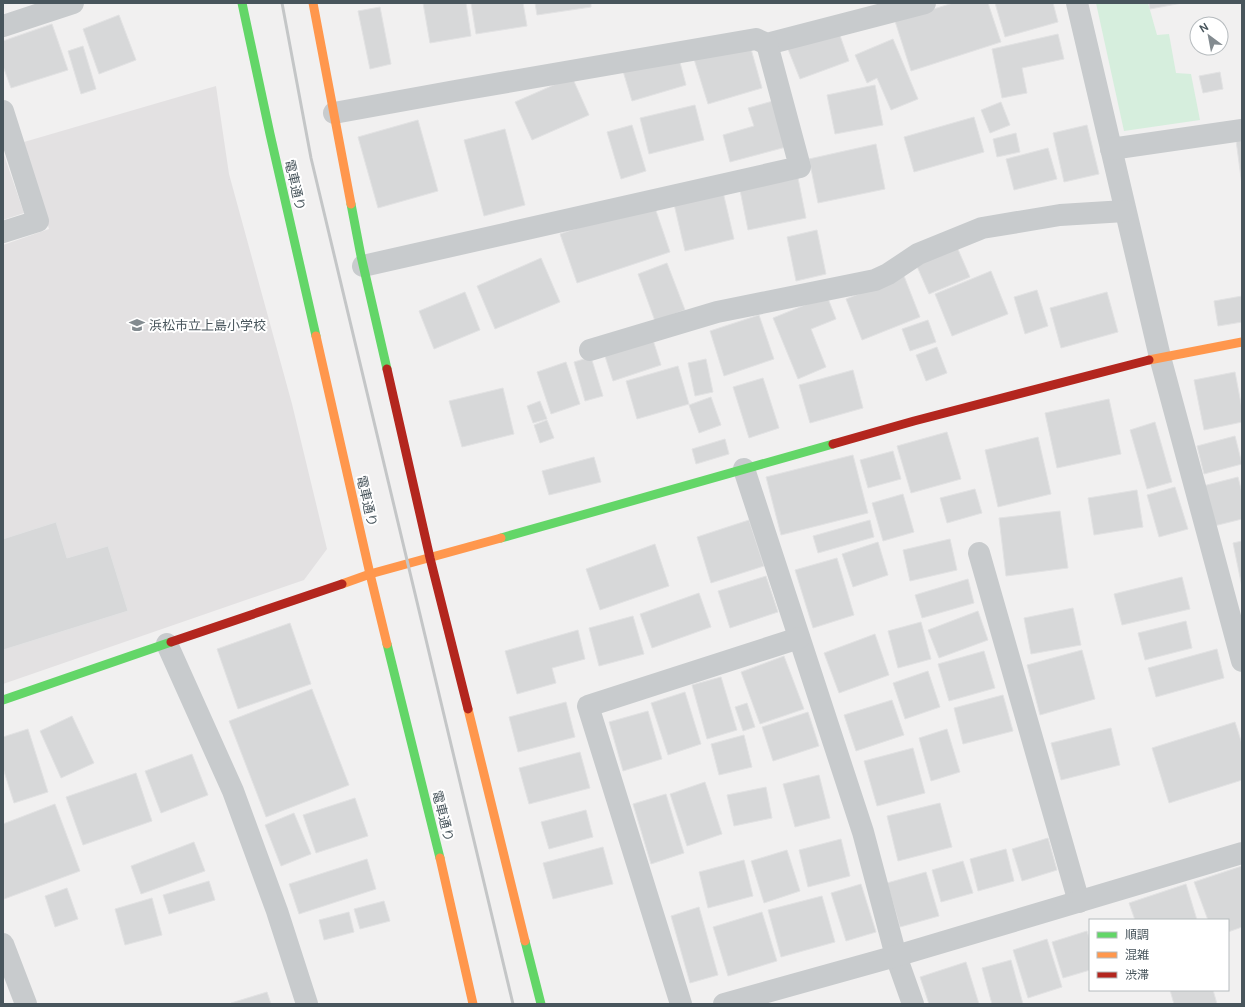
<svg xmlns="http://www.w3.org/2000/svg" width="1245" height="1007" font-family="'DM Sans','Noto Sans JP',sans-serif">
<rect width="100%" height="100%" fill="#f1f0f0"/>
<g fill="#e3e1e2">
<path d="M 216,86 L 229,174 L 292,404 L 327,549 L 304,580 L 3,684 L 3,245 L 49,229 L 24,142 Z"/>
<path d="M 3,152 L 24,213 L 3,220 Z"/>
</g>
<path fill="#d6eedd" d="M 1096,3 L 1148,3 L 1157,35 L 1169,34 L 1176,73 L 1191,74 L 1200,120 L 1124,131 Z"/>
<g fill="#d7d8d9" stroke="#e2e2e3">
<path d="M 423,3 L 466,3 L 471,36 L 430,43 Z"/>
<path d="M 471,3 L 523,3 L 527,26 L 476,34 Z"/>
<path d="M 535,3 L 591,3 L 591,7 L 537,15 Z"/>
<path d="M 953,3 L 988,3 L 1001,42 L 911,71 L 895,21 Z"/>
<path d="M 995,3 L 1053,3 L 1058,22 L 1005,37 Z"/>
<path d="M 1149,3 L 1182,3 L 1150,9 Z"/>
<path d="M 380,7 L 391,64 L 370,69 L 358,11 Z"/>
<path d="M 119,15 L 136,60 L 99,74 L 83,29 Z"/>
<path d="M 52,24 L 68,70 L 11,88 L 3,66 L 3,41 Z"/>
<path d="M 838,30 L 849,61 L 800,79 L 788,49 Z"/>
<path d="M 1058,34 L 1064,59 L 1022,68 L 1027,93 L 1002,98 L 992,49 Z"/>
<path d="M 893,39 L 918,99 L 891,110 L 877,78 L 867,83 L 855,55 Z"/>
<path d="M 749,42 L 762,88 L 708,104 L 694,59 Z"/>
<path d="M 83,46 L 96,89 L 81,94 L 68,51 Z"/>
<path d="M 678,55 L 686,85 L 632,101 L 623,71 Z"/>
<path d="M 1220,72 L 1223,89 L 1203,93 L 1199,76 Z"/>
<path d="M 572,77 L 589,115 L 532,140 L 515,102 Z"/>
<path d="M 875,85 L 883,125 L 835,134 L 827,95 Z"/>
<path d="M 773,101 L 786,147 L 730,162 L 723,135 L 754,126 L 748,108 Z"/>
<path d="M 1001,102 L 1010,125 L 990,133 L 981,110 Z"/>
<path d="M 695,105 L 704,140 L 649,154 L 640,118 Z"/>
<path d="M 974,117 L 984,152 L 914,172 L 904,137 Z"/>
<path d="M 418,120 L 438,191 L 378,208 L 358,137 Z"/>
<path d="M 632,125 L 646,171 L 621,179 L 607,132 Z"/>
<path d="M 1087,125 L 1099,174 L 1064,182 L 1053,133 Z"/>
<path d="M 505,129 L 525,205 L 484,216 L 464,140 Z"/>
<path d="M 1016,133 L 1020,152 L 997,157 L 993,139 Z"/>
<path d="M 1242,139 L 1242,185 L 1236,140 Z"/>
<path d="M 876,144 L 885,189 L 818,203 L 809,159 Z"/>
<path d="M 1048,148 L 1057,179 L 1014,190 L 1006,159 Z"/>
<path d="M 798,178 L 806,218 L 748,230 L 740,190 Z"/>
<path d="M 723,192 L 734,239 L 685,251 L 674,204 Z"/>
<path d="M 653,202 L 670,252 L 577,283 L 560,234 Z"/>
<path d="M 817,230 L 826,274 L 796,281 L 787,237 Z"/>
<path d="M 957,247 L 970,277 L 929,294 L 916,264 Z"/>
<path d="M 541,258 L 560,302 L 495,329 L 477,286 Z"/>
<path d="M 667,263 L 685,310 L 655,321 L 638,274 Z"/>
<path d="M 991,271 L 1008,314 L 952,336 L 935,294 Z"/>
<path d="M 904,276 L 920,317 L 862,340 L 846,299 Z"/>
<path d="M 1037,290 L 1048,326 L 1025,334 L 1014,297 Z"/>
<path d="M 465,292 L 480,330 L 434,349 L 419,311 Z"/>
<path d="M 1107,292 L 1118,332 L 1061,348 L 1050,308 Z"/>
<path d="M 827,296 L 836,319 L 811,329 L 826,367 L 798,379 L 773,318 Z"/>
<path d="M 1242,296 L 1242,322 L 1218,326 L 1214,301 Z"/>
<path d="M 759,315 L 774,359 L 724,376 L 710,331 Z"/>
<path d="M 928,320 L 936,342 L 910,351 L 902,329 Z"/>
<path d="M 652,337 L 661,365 L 613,381 L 604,353 Z"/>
<path d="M 937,347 L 947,373 L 926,381 L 916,355 Z"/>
<path d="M 591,357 L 603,396 L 585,401 L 574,362 Z"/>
<path d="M 706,359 L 713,392 L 695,396 L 688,363 Z"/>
<path d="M 566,362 L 580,404 L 551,414 L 537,372 Z"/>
<path d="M 678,366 L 689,404 L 637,419 L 626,381 Z"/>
<path d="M 853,370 L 863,408 L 810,423 L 799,385 Z"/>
<path d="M 1235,372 L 1242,409 L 1242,422 L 1204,430 L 1194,380 Z"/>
<path d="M 763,378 L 779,428 L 749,438 L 733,387 Z"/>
<path d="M 503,388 L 514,434 L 462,447 L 449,401 Z"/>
<path d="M 711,397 L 721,425 L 699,433 L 689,405 Z"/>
<path d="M 1109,399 L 1121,454 L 1057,468 L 1045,413 Z"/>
<path d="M 540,401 L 547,419 L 533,423 L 527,406 Z"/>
<path d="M 547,420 L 554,438 L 540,443 L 534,425 Z"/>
<path d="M 1155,422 L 1172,482 L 1147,489 L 1130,430 Z"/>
<path d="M 947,432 L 961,479 L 911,493 L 897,446 Z"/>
<path d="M 1235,436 L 1242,464 L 1204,474 L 1197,446 Z"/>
<path d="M 1038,437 L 1051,494 L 998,507 L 985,450 Z"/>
<path d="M 725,439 L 729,454 L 696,464 L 692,449 Z"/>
<path d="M 893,451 L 901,479 L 868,488 L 860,460 Z"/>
<path d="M 853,455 L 868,513 L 781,535 L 766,477 Z"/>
<path d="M 594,457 L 601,482 L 549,495 L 542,471 Z"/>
<path d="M 1238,477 L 1242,493 L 1242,519 L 1214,526 L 1203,486 Z"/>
<path d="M 1175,487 L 1188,529 L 1159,537 L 1147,495 Z"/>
<path d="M 975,489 L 982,513 L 947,523 L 940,498 Z"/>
<path d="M 1137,490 L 1143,527 L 1094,535 L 1088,498 Z"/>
<path d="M 903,494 L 914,532 L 883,541 L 872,503 Z"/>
<path d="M 1060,511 L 1068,568 L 1006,576 L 999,518 Z"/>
<path d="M 749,520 L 764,566 L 711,583 L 697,537 Z"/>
<path d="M 870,520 L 874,537 L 818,553 L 813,536 Z"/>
<path d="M 56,522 L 67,558 L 108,546 L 128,611 L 3,650 L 3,539 Z"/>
<path d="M 950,539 L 957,570 L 910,581 L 903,550 Z"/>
<path d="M 1242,541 L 1242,587 L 1233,543 Z"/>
<path d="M 878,542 L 888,575 L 853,587 L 842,554 Z"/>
<path d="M 655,544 L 669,586 L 600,610 L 586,569 Z"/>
<path d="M 837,558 L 854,615 L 813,628 L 795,570 Z"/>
<path d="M 766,576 L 778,612 L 730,628 L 718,591 Z"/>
<path d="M 1182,577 L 1190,609 L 1122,625 L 1114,594 Z"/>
<path d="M 968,579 L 974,603 L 922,618 L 915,595 Z"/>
<path d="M 699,593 L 711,627 L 652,648 L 640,614 Z"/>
<path d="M 1073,608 L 1081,645 L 1031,654 L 1024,618 Z"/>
<path d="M 978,611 L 988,640 L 939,658 L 928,630 Z"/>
<path d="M 633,616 L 644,654 L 599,666 L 589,628 Z"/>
<path d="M 1186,621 L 1192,648 L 1145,660 L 1138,633 Z"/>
<path d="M 921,622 L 931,659 L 898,668 L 888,631 Z"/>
<path d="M 290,623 L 311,684 L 238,709 L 217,649 Z"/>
<path d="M 578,630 L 585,659 L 552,668 L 556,683 L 517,694 L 505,651 Z"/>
<path d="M 875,634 L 889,675 L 839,693 L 824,653 Z"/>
<path d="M 1217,649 L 1224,678 L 1156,697 L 1148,668 Z"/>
<path d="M 1082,650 L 1095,699 L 1040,715 L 1027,665 Z"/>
<path d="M 984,651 L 995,688 L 949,701 L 938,664 Z"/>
<path d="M 784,656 L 804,709 L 760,724 L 741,672 Z"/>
<path d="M 928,671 L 940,707 L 905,719 L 893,683 Z"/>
<path d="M 721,677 L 737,730 L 707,739 L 692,685 Z"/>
<path d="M 312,689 L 349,785 L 266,817 L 229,721 Z"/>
<path d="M 685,692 L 701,744 L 668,755 L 651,703 Z"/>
<path d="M 1003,695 L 1013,731 L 963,744 L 954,708 Z"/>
<path d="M 892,700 L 904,735 L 856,751 L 844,715 Z"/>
<path d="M 566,702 L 575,737 L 518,752 L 509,717 Z"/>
<path d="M 747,703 L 755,727 L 743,731 L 735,707 Z"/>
<path d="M 648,711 L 662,759 L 623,771 L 609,722 Z"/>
<path d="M 808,712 L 819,746 L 773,761 L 762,727 Z"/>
<path d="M 72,716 L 94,763 L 61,778 L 40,731 Z"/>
<path d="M 1235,722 L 1242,744 L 1242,780 L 1169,803 L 1152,748 Z"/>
<path d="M 1111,728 L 1120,765 L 1061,780 L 1051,743 Z"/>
<path d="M 28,729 L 48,792 L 14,803 L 3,768 L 3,737 Z"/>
<path d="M 947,729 L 960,772 L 931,781 L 919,738 Z"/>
<path d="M 744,735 L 752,767 L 719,775 L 711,744 Z"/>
<path d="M 913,748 L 925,793 L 877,806 L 864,761 Z"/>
<path d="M 580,752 L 590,788 L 529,804 L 519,768 Z"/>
<path d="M 192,754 L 208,795 L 161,813 L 145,771 Z"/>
<path d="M 136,773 L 152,821 L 83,845 L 66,797 Z"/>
<path d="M 819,775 L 830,818 L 795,827 L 783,784 Z"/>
<path d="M 705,782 L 722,834 L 687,846 L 670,794 Z"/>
<path d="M 766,787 L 772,818 L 734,826 L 727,795 Z"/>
<path d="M 666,794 L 684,853 L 651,864 L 633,804 Z"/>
<path d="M 355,798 L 368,836 L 316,853 L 303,815 Z"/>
<path d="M 940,803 L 952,847 L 898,861 L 887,816 Z"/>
<path d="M 55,804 L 80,871 L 4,899 L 3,824 Z"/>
<path d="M 586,810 L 593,837 L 549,849 L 541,822 Z"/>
<path d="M 294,813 L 311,854 L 281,866 L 265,825 Z"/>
<path d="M 1048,838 L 1057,870 L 1022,881 L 1012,849 Z"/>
<path d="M 841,839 L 850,876 L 808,887 L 799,850 Z"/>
<path d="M 194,842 L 205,871 L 141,894 L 131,866 Z"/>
<path d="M 603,847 L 613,884 L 553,899 L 543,863 Z"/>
<path d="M 1006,849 L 1014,881 L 978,891 L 970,859 Z"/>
<path d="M 787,850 L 800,891 L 764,903 L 751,861 Z"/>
<path d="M 367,859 L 376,889 L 299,914 L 289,884 Z"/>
<path d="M 744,860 L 753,896 L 708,908 L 699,872 Z"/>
<path d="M 963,861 L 973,893 L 941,902 L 932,870 Z"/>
<path d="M 1242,866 L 1242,927 L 1228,932 L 1228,920 L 1208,920 L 1194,882 Z"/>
<path d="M 926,872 L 939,916 L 900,927 L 887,883 Z"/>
<path d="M 209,881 L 215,900 L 169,914 L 163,895 Z"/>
<path d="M 861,884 L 876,932 L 846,941 L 831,893 Z"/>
<path d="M 1186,884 L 1197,920 L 1135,920 L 1129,903 Z"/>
<path d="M 67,888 L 78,919 L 55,927 L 45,896 Z"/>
<path d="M 822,896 L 835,942 L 781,957 L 768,910 Z"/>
<path d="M 152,898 L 162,935 L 125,945 L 115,909 Z"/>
<path d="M 384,901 L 390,921 L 360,929 L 354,909 Z"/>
<path d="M 699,907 L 718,975 L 690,983 L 671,916 Z"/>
<path d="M 349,912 L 354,932 L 324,940 L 319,920 Z"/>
<path d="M 762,912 L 777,961 L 728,976 L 713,927 Z"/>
<path d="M 1087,931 L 1090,941 L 1090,970 L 1063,978 L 1052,942 Z"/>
<path d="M 1047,939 L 1062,987 L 1028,998 L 1013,950 Z"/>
<path d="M 1011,960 L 1023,1004 L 992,1004 L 982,968 Z"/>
<path d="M 966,962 L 979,1004 L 929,1004 L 920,977 Z"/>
<path d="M 1170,990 L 1213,990 L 1217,1004 L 1174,1004 Z"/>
<path d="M 267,992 L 271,1004 L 231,1004 L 231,1003 Z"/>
</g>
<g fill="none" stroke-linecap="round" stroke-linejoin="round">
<g stroke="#c8cbcd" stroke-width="22">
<path d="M 1077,3 L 1160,357 L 1242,661"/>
<path d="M 3,26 L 73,3"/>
<path d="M 3,111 L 38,221 L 3,232"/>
<path d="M 334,113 L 455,91 L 756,39 L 767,44 L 925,3"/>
<path d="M 1111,149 L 1242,130"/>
<path d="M 363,266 L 800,167 L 767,44"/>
<path d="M 590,350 L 717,312 L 875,280 L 888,274 L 918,254 L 982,228 L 1060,215 L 1125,211"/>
<path d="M 744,469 L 863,832 L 896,956 L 913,1004"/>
<path d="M 979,553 L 1079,902"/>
<path d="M 167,644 L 233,791 L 277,911 L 307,1004"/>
<path d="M 3,944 L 26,1004"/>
<path d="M 681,1004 L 588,706 L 799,638"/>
<path d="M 724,1004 L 896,956 L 1242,853"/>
</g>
<g stroke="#63d668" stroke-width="9">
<path d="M 242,3 L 270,134 L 316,336"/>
<path d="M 351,204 L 361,256 L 387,369"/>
<path d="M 501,538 L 833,444"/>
<path d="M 387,644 L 440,858"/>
<path d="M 3,700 L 171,642"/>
<path d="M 525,941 L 541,1004"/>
</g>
<g stroke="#ff974d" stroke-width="9">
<path d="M 313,3 L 351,204"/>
<path d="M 316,336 L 370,574 L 387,644"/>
<path d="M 1149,360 L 1242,342"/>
<path d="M 342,584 L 370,574 L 501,538"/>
<path d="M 468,709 L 525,941"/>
<path d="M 440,858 L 473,1004"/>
</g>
<g stroke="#b3261e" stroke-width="9">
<path d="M 387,369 L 430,558 L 468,709"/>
<path d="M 833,444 L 914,421 L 1149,360"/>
<path d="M 171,642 L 342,584"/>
</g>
<path stroke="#c4c6c7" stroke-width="3" d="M 282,3 L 311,158 L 513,1004"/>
</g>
<defs>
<symbol id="school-bare" viewBox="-9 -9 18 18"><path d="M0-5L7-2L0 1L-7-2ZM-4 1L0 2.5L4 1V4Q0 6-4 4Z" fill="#838b90" stroke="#fff" stroke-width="2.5" paint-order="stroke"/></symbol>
</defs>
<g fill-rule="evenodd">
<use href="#school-bare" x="126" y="314" width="22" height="22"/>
</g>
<g text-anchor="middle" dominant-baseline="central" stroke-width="4" stroke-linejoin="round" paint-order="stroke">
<g font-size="13" fill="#48555c" stroke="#fff">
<text transform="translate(295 185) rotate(77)">電車通り</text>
<text transform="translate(367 501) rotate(77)">電車通り</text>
<text transform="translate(443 816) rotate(76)">電車通り</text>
</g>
<g font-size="13" fill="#48555c" stroke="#fff" text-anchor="start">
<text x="149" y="325">浜松市立上島小学校</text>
</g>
</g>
<rect width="1245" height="1007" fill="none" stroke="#48555c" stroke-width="8"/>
<rect x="1089" y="919" width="140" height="72" fill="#ffffff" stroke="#b6bbbe"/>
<rect x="1097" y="932" width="20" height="6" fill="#63d668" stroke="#b6bbbe"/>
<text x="1125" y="939" font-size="12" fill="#48555c">順調</text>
<rect x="1097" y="952" width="20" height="6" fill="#ff974d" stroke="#b6bbbe"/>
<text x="1125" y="959" font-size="12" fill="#48555c">混雑</text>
<rect x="1097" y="972" width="20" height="6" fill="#b3261e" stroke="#b6bbbe"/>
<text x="1125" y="979" font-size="12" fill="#48555c">渋滞</text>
<g transform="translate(1209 36) rotate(328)"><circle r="19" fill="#ffffff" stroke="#b6bbbe"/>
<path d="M0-3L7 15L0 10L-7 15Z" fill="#838b90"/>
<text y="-6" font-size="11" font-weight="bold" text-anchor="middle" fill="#48555c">N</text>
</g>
</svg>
